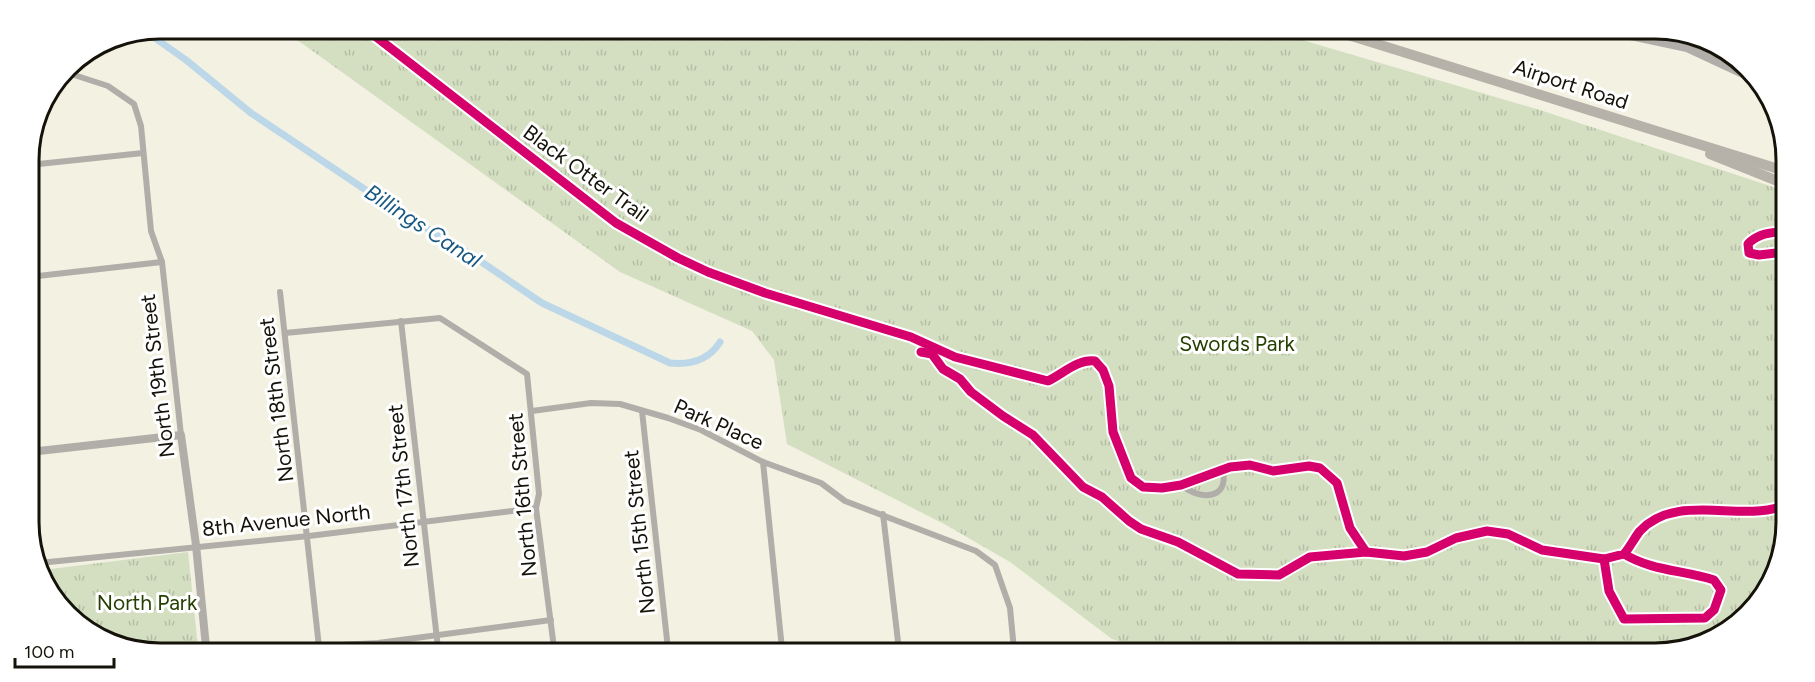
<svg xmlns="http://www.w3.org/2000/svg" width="1815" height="682" font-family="Figtree,sans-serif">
<defs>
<pattern id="park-tufts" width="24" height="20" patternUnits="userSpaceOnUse" patternTransform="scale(1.5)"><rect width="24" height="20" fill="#d4dfc2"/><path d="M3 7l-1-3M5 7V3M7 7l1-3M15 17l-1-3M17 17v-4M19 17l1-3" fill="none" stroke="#b5bea5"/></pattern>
</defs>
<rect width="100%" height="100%" fill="#f3f1e2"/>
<g fill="url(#park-tufts)">
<path d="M 282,29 L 1282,34 L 1540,110 L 1785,191 L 1780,564 L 1735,627 L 1663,653 L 1150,651 L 1112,639 L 1010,562 L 946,525 L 787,444 L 774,360 L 752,331 L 620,272 Z"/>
<path d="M 188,552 L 198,647 L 118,647 L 61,609 L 42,570 Z"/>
</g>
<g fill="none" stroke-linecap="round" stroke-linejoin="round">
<path stroke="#bcd7e8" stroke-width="7" d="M 145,31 L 186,60 L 251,113 L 403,215 L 455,244 L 542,303 L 670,363 C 691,365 709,360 720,342"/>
<g stroke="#b1aea9" stroke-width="6">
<path d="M 366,29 L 616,223 L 678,258 L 708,272 L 765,293 L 911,337 L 955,357 L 1048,381 C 1064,373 1078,359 1095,361 L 1103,370 L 1109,386 L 1113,432 L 1131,478 L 1143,487 L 1162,488 L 1181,485 L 1230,467 L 1250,465 L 1273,471 L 1309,466 L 1320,468 L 1337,483 L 1350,528 L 1366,552 C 1386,554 1406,558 1426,552 C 1447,547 1464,533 1486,531 C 1508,529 1523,544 1543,550 C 1568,557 1599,560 1624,554 C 1652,571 1683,570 1714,580 L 1721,590 L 1714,610 L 1705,618 L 1624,619 L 1609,591 L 1604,559"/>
<path d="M 65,72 L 108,86 L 134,104 L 141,126 L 151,231 L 162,262 L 181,435"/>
<path d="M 29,165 L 143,153"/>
<path d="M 29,277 L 162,262"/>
<path d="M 280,292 L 319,647"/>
<path d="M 401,321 L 438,648"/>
<path d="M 285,333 L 440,318 L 527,374 L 539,494 L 536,508 L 554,648"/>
<path d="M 532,411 L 591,403 L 620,404 L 668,418 L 701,430 L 763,462 L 821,483 L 845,501 L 976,551 L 995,565 L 1010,608 L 1014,650"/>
<path d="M 642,411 L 668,649"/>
<path d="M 763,462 L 782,649"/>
<path d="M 1181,485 C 1199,500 1229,501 1223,470"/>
<path d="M 883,514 L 899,650"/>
<path d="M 39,563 L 309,536 L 536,508"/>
<path d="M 302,647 L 378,643 L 551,620"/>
</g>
<g stroke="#b1aea9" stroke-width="8">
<path d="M 1626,35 L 1687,48 L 1758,81"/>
<path d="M 30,452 L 181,435 L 196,545 L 206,647"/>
</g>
<g stroke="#b6b2a9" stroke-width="10">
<path d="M 1345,34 L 1785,171"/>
<path d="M 1710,154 L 1785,184"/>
</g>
<defs>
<g id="cycleway">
<path d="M 366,29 L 616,223 L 678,258 L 708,272 L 765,293 L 911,337 L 955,357 L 1048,381 C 1064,373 1078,359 1095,361 L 1103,370 L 1109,386 L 1113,432 L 1131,478 L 1143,487 L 1162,488 L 1181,485 L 1230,467 L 1250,465 L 1273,471 L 1309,466 L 1320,468 L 1337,483 L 1350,528 L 1366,552"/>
<path d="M 1784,252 L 1759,255 L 1749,253 L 1748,244 C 1756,235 1771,232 1784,232"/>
<path d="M 921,352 L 932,354 L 943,369 L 960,379 L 971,392 L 1003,416 L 1033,435 L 1083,487 L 1102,497 L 1129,521 L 1141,529 L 1178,542 L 1238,574 L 1279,575 L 1310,557 L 1366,552 L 1404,556 L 1427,552 L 1456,538 L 1487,531 L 1508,534 L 1542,550 L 1604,559 L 1624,554 C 1630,547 1635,537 1640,531 C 1675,493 1737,521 1780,507"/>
<path d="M 1604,559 L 1609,591 L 1624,619 L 1705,618 L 1714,610 L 1721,590 L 1714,580 C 1683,570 1652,571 1624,554"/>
</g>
</defs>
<use href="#cycleway" stroke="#fff" stroke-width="13"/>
<use href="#cycleway" stroke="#d6006c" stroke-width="9"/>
</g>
<g text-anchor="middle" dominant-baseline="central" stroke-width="6" stroke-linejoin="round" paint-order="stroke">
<g font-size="21" fill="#141209" stroke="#fff">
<text transform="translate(1571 84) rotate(18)">Airport Road</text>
<text transform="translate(586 173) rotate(36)">Black Otter Trail</text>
<text transform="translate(157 376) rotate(-97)">North 19th Street</text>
<text transform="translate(276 400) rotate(-97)">North 18th Street</text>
<text transform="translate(719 424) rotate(24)">Park Place</text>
<text transform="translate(403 486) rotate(-96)">North 17th Street</text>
<text transform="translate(522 495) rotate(-95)">North 16th Street</text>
<text transform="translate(286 520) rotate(-6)">8th Avenue North</text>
<text transform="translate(639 532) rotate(-96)">North 15th Street</text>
</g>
<g font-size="21" fill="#253f00" stroke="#fff">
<text x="1237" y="343">Swords Park</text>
<text x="147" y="602">North Park</text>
</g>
<g font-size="22" font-style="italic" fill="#195881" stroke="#fff">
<text transform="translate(423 226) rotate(33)">Billings Canal</text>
</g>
</g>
<path d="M0 0H1815V682H0ZM160 39H1655A121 121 0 0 1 1776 160V522A121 121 0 0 1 1655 643H160A121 121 0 0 1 39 522V160A121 121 0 0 1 160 39Z" fill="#fff" fill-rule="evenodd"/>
<path fill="none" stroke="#141209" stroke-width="3" d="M160 39H1655A121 121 0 0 1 1776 160V522A121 121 0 0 1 1655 643H160A121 121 0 0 1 39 522V160A121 121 0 0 1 160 39Z"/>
<path d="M15 658v9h99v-9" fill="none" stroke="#141209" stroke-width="3"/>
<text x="24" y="658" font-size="18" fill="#141209" stroke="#ffffff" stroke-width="4.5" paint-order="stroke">100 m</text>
</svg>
